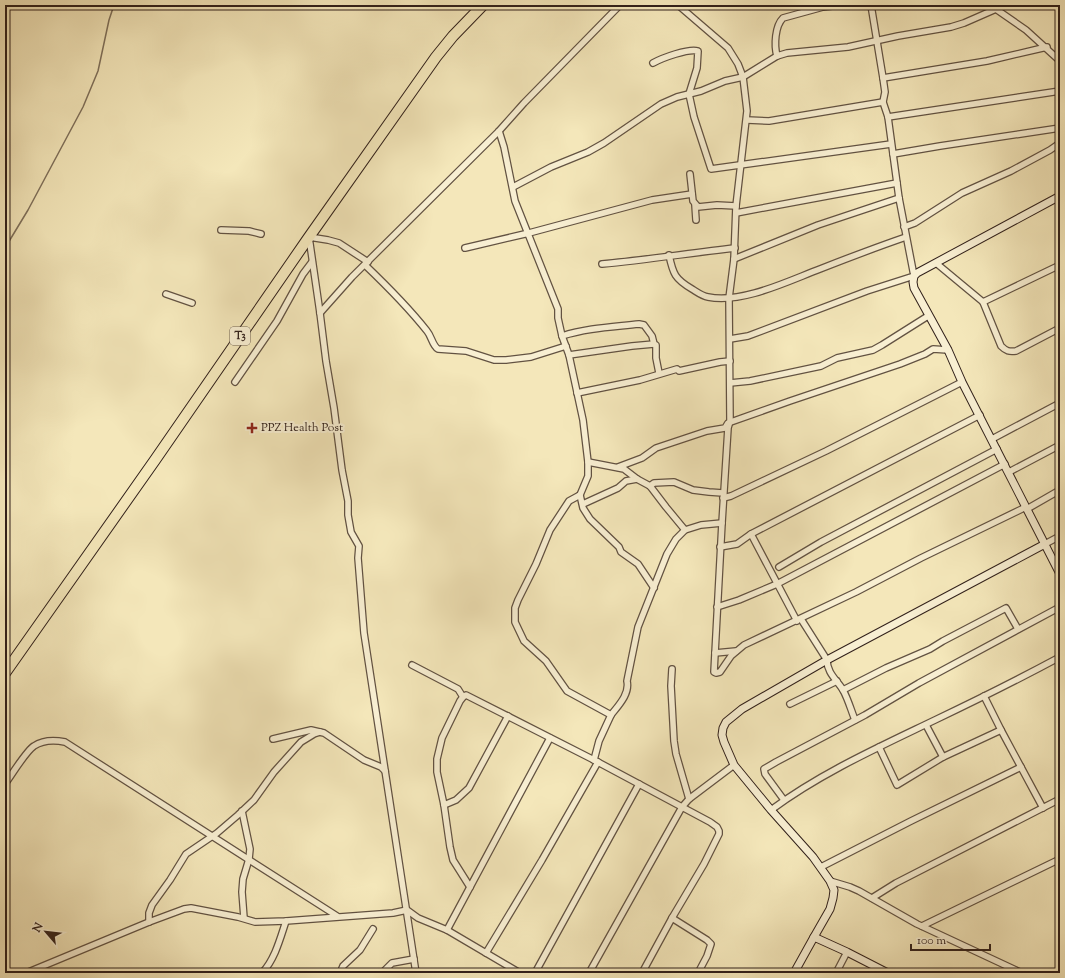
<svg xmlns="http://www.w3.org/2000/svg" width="1065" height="978" font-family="'Sorts Mill Goudy',serif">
<rect width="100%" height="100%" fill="#f4e7ba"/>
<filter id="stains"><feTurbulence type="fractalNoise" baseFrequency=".005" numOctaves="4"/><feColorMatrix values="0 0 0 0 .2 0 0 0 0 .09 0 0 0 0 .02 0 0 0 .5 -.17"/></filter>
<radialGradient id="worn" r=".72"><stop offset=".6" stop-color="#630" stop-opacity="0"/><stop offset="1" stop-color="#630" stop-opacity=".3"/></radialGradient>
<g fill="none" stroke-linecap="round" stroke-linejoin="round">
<path stroke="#7e6f5a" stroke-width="1.5" d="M 5,248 L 28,210 L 83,107 L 98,71 L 109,20 L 114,5"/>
<defs>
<g id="street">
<path d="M 678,5 L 728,48 L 738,64 L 743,77 L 747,111 L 736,206 L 734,259 L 729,298 L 730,421 L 728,428 L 722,523 L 714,672 L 716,673 L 720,672 L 731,656 L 744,645 L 856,592 L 921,558 L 1026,507"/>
<path d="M 990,5 L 1026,30 L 1060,61"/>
<path d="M 777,56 C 774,45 775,26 783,18 L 823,7 L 841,5"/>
<path d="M 653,63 C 662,58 689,48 698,51 L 697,68 L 689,94 L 694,117 L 711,169 L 891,144"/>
<path d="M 883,78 L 987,61 L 1047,47"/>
<path d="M 888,117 L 1060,91"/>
<path d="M 747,120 L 769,121 L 883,102"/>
<path d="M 499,131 L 504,147 L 515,201 L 558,309 L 558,318 L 562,336 L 569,355 L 583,420 L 588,462 L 588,476 L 580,495 L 569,501 L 550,530 L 536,564 L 518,600 L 515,608 L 515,622 L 524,641 L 546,661 L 567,691 L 611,715 C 618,706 630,694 627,681 L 638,627 L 667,554 L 676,539 L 685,530 L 701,525 L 722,523"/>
<path d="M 893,154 L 940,146 L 1060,128"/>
<path d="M 690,174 L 693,201 L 698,207 L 717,205 L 736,206"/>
<path d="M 513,187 L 551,167 L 588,152 L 604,143 L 661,104 L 677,97 L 701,91 L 725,81 L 743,77 L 777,56 L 787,53 L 848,47 L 898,36 L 951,27 L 964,23 L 996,9"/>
<path d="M 695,205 L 696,220"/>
<path d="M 736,213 L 897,183"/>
<path d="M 904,227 L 915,223 L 962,193 L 1011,171 L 1050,150 L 1060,143"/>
<path d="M 221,230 L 249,231 L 261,234"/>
<path d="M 465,248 L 529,233 L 652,200 L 692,194"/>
<path d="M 669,255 C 673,274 675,279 692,289 C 697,292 702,296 708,297 C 742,304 788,281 820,269 C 848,258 877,247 906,237"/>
<path d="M 734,259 L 818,225 L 899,198"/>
<path d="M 368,262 L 339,243 L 328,240 L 309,237 L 320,313 L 326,361 L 334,408 L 342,470 L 348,501 L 348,515 L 351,532 L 359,546 L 358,558 L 364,633 L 416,973"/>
<path d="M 936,263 L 983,302 L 1060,265"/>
<path d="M 602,264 C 646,260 690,253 735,248"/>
<path d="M 365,265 C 387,286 408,307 427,331 C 432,337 432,345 438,349 L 466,351 L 494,360 L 506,360 L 531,357 L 566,346"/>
<path d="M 166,294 L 192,303"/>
<path d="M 983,302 L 1001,346 C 1006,351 1009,352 1016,351 L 1060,328"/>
<path d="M 320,313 L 352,277 L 499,131 L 524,103 L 620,5"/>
<path d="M 562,336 C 587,328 613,327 639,324 L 644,325 L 652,336 L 654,344 L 656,345 L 656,358 L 659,373"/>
<path d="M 730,339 L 748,336 L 867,291 L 914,276 L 899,198 L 888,117 L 883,102 L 885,92 L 883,78 L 871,5"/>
<path d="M 569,355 L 632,346 L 654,344"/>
<path d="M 235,382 L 277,321 L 303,274 L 312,262"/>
<path d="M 730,383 L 750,381 L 821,366 L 837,358 L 873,350 L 882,345 L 928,316"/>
<path d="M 577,393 L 640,380 L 677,369 L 679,371 L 720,362 L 730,361"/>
<path d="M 992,439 L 1060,403"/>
<path d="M 588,462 L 624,469 L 637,479 L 650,486 L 666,507 L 685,530"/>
<path d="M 618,467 L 642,458 L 656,448 L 707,431 L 725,428 L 728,423 L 790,401 L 900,364 L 925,354 L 933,349 L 948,350"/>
<path d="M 1009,472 L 1060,445"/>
<path d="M 650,486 L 654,483 L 674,482 L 693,490 L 709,492 L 723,493"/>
<path d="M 580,495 L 583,508 L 590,519 L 619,547 L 621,552 L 638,564 L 654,588"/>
<path d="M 723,498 L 731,496 L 826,451 L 962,382"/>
<path d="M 583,504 L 618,488 L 626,481 L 637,479"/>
<path d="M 1027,509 L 1060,490"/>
<path d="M 751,534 L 797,621"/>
<path d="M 1045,544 L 1060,536"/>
<path d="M 720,547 L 737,544 L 751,534 L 980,415"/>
<path d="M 779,567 L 821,542 L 997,449"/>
<path d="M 717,607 L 739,600 L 777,584 L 1005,464"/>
<path d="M 801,619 L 827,660 C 827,673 837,680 843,690 C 848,699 851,710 855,720"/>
<path d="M 715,653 L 736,651"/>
<path d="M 412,665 L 458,689 L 463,697"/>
<path d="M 672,669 L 671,686 L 674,741 L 676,754 L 689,799"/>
<path d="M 843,690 L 886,668 L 930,649 L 943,641 L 1006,608 L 1018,629"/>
<path d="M 984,696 L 1001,730 L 1043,808"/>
<path d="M 790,704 L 837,681"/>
<path d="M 926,725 L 943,757"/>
<path d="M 273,739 L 311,730 L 324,733 L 364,760 L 381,767 L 385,771"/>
<path d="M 879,747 L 897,785 L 943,757 L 1001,730"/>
<path d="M 594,760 L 599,741 L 611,715"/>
<path d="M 5,784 C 11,776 26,751 34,746 C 43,740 55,740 65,742 L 337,916"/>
<path d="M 784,800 L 765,774 L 764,769 L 776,762 L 865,715 L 919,683 L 1060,607"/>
<path d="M 444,805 L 456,800 L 469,788 L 508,716"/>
<path d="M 771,810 C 821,773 879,747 935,720 C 977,700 1019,679 1060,657"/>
<path d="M 242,811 L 250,849 L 249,859 L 243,879 L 242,892 L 244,918"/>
<path d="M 821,867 L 911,821 L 1021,767"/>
<path d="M 830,881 L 850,887 L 859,891 L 917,924 L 1022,973"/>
<path d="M 470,887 L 453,860 L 450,847 L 444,805 L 437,772 L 437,759 L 442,738 L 460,701 L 463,697 L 466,695 L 594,760 L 710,822 L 717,827 L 719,831 L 719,834 L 704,864 L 672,918 L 642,973"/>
<path d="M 872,898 L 896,883 L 1060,799"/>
<path d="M 672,918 L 707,940 L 711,944 L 707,956 L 698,973"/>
<path d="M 149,922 L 149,913 L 152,905 L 170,880 L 186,854 L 217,833 L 238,815 L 254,800 L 274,772 L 301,742 L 314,734 L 320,732"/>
<path d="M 922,926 L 1060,859"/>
<path d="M 447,930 L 550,738"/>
<path d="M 486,953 L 542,860 L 598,762"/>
<path d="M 26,973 L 149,922 L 184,909 L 191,908 L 238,917 L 255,922 L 286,921 L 393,913 L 407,910 L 418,918 L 447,930 L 520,973"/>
<path d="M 262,973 C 275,959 280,939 286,921"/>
<path d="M 340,973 L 343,966 L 360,950 L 373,929"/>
<path d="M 382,973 L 392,963 L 414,959"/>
<path d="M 535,973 L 639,784"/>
<path d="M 589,973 L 682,807 L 689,799 L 734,765"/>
<path d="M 836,973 L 847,952"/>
</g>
<g id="secondary">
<path d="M 1060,196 L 917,273 L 914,276 L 913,282 L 914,288 L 948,350 L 962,382 L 1060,574"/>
<path d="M 814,937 L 830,909 L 833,898 L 834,890 L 830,881 L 813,857 L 771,810 L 734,765 L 724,742 L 722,735 L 723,728 L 726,722 L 742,709 L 827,660 L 1045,544"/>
<path d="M 794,973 L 814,937 L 847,952 L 888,973"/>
</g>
<path id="highway" d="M 5,673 L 155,460 L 309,237 L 436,57 L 453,36 L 483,5"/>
</defs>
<use href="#street" stroke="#625242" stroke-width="8"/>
<use href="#secondary" stroke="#31201a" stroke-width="9"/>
<use href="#highway" stroke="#31201a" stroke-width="12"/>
<use href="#street" stroke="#f8efd2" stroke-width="5.5"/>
<use href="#secondary" stroke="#f8efd2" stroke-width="7"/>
<use href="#highway" stroke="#f4e7ba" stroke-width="10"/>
</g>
<path fill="#8f2418" stroke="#f8efd2" stroke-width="1.5" d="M250 422h4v4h4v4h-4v4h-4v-4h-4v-4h4z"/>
<g text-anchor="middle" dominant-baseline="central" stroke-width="4" stroke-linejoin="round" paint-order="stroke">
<rect fill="#f8efd2" stroke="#6d5e51" stroke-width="1" x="230" y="327" width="20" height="18" rx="3"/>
<g font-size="11" font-weight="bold" fill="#31201a">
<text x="240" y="336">T3</text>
</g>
<g font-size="12" fill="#31201a" stroke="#f8efd2" text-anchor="start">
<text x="261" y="428">PPZ Health Post</text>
</g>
</g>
<rect width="1065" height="978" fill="none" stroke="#f4e7ba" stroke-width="20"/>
<rect x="6" y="6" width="1053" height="966" fill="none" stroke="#31201a" stroke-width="2"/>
<rect x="10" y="10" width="1045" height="958" fill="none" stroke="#31201a"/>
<g transform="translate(46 932) rotate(298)" stroke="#f8efd2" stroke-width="3" paint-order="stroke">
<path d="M0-3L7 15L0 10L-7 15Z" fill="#31201a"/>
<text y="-6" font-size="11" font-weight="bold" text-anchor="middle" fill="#31201a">N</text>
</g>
<path d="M911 944v6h79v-6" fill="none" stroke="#31201a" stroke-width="2"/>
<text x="917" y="944" font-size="12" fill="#31201a" stroke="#f8efd2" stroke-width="3" paint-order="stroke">100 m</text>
<rect width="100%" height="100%" filter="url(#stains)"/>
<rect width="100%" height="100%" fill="url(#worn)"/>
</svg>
